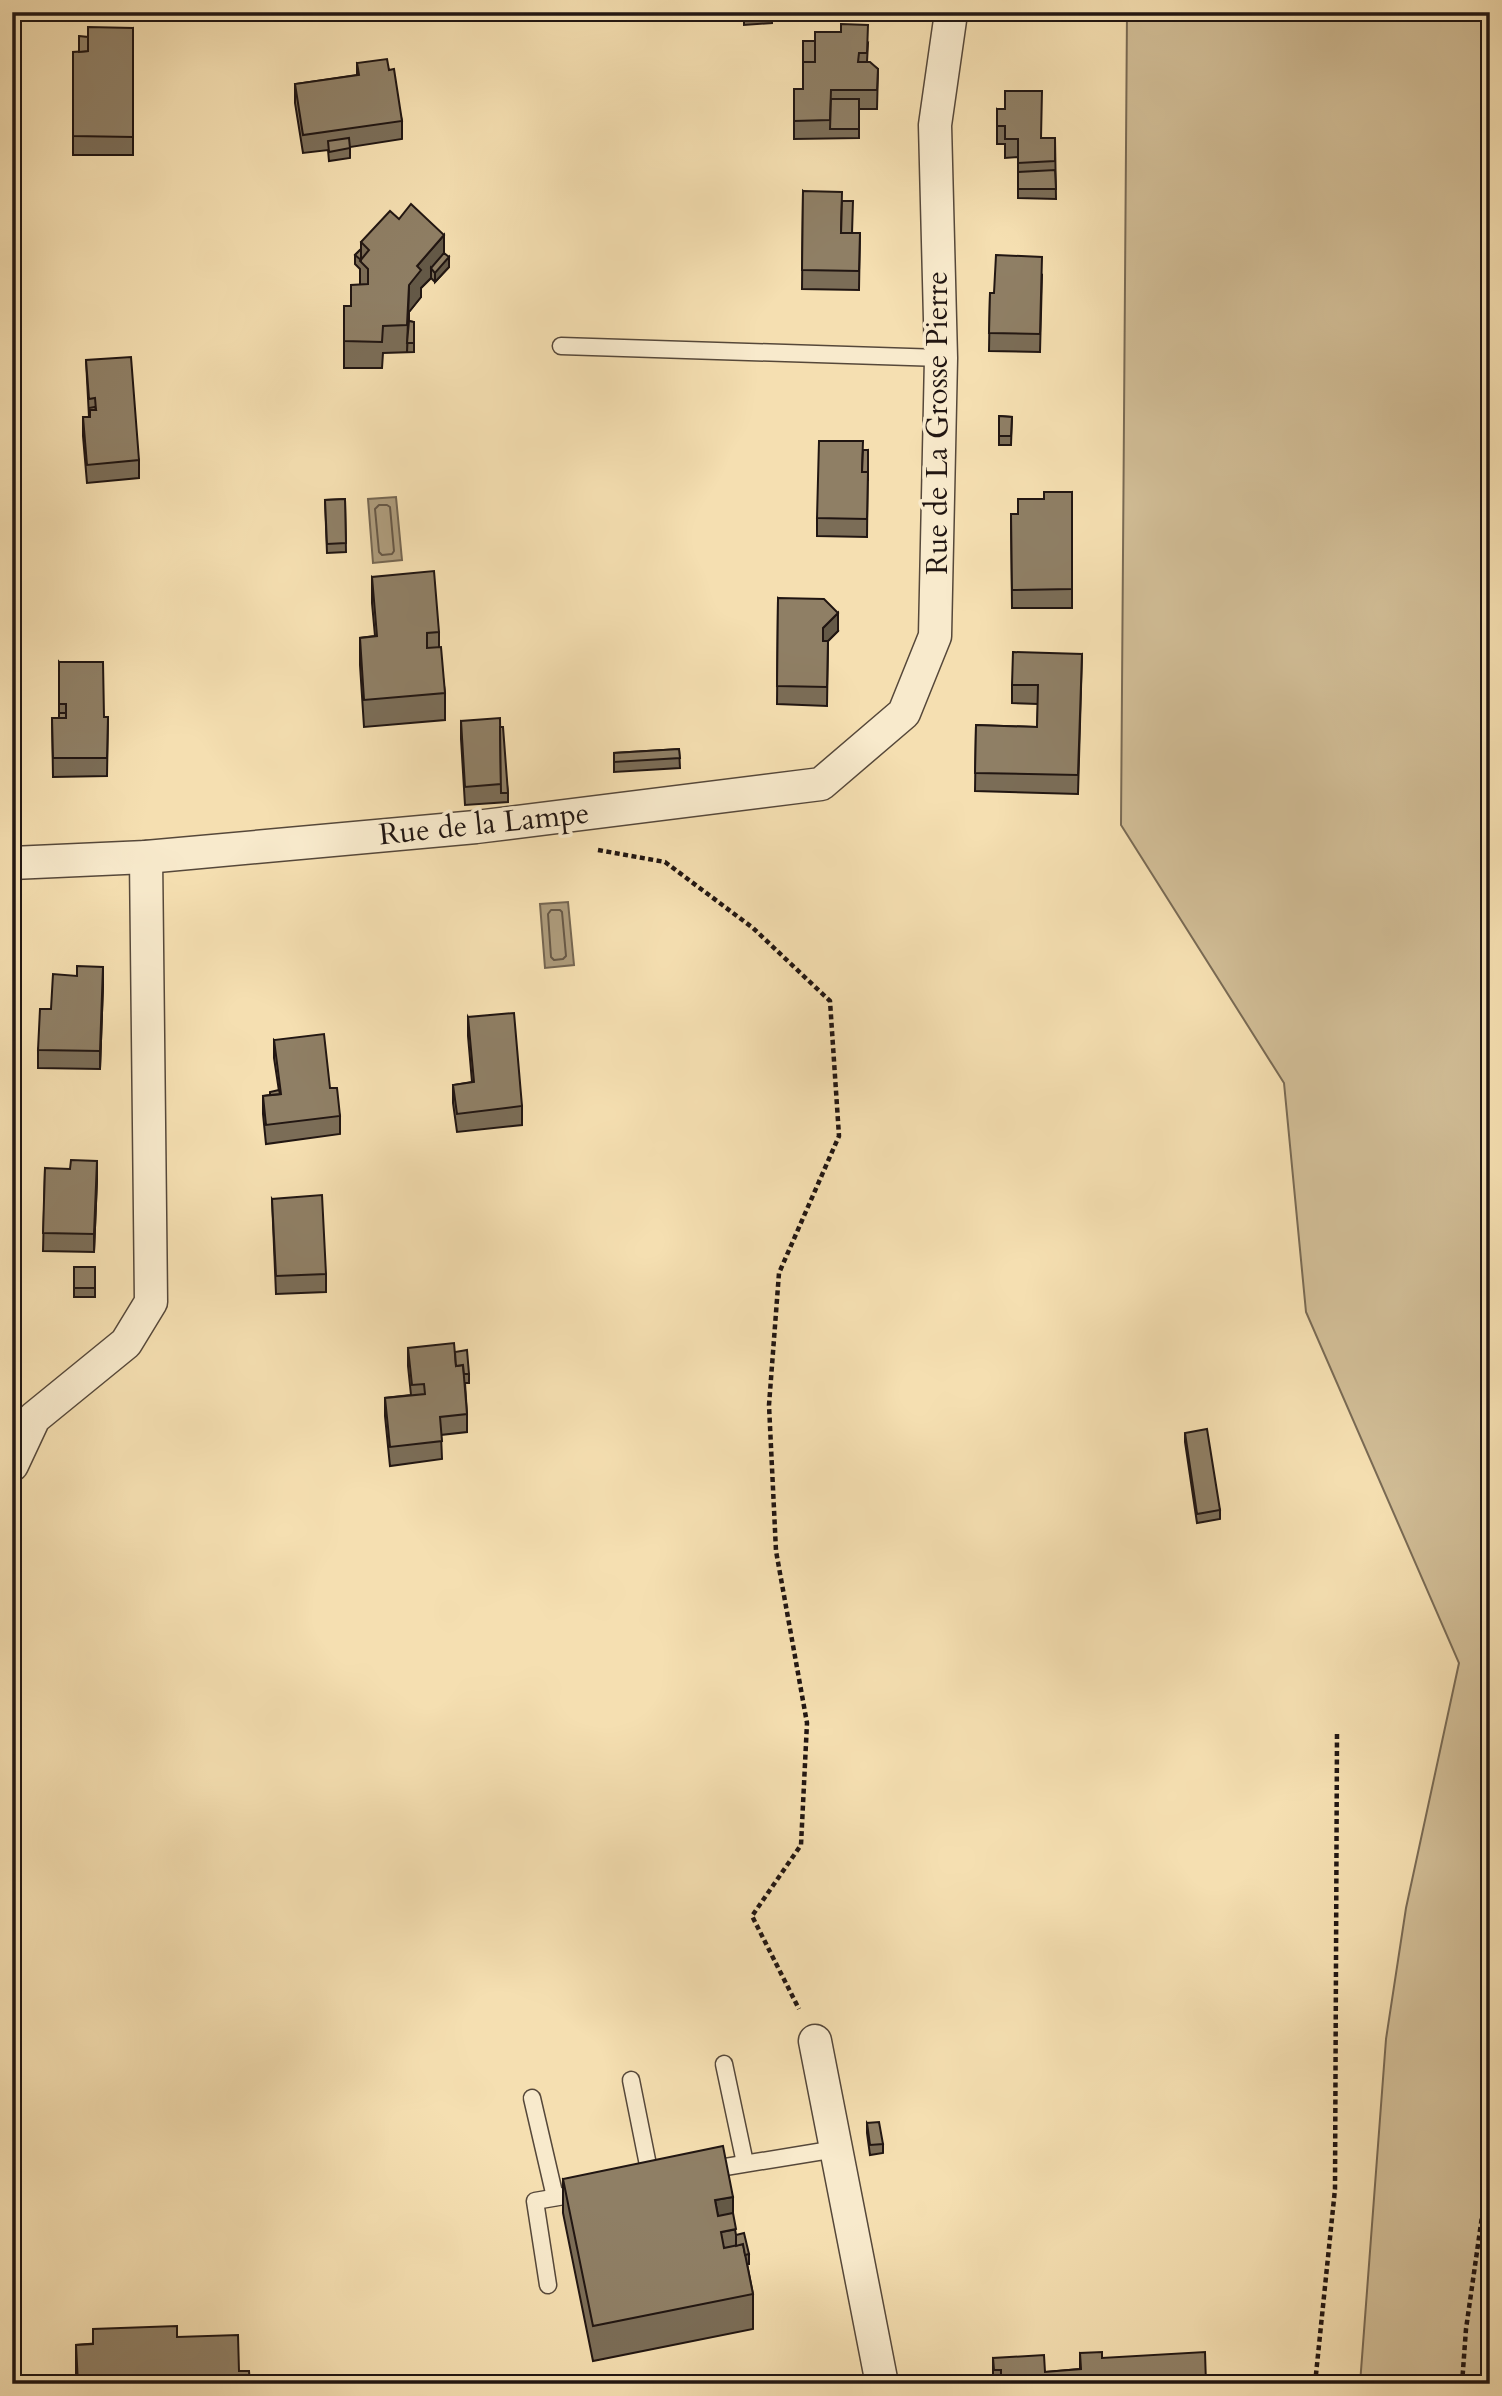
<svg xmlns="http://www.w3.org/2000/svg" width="1502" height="2396" font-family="Cardo,serif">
<rect width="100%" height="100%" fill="#f5dfb1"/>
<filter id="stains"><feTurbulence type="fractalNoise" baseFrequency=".00286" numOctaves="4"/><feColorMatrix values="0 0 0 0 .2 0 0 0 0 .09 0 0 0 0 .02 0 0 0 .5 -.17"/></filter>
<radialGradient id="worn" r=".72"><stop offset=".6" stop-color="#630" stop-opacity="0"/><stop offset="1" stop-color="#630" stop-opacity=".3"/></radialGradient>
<path fill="#d1bd96" stroke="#796a54" stroke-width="2" d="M 1127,12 L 1490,12 L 1490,2384 L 1360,2384 L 1386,2039 L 1406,1908 L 1459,1663 L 1306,1312 L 1284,1083 L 1121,825 Z"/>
<g fill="#ad9b7b" stroke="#756651" stroke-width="2">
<path d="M 396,497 L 402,560 L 373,563 L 368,499 Z"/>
<path d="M 568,902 L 574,965 L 545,968 L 540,904 Z"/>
</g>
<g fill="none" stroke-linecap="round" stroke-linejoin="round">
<g stroke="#675846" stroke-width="2">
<path d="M 379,505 L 387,505 L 390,507 L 394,551 L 392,554 L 382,555 L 379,552 L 375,509 Z"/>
<path d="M 551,910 L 560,910 L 562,912 L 566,956 L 563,959 L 554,960 L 551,957 L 548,914 Z"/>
</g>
<defs>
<g id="lane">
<path d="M 561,346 L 941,358"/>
<path d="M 724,2064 L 745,2163"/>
<path d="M 631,2080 L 651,2180"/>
<path d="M 532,2098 L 555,2197"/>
<path d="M 707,2170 L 836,2149"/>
<path d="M 548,2285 L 535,2201 L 582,2193"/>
</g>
<g id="street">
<path d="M 12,863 L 146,857 L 476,827 L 821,784 L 904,713 L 935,636 L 941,358 L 935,125 L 950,20"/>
<path d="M 12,1465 L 34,1418 L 126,1343 L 151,1302 L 146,857"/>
<path d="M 815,2041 L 882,2384"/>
</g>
</defs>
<use href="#lane" stroke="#56483a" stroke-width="19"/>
<use href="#street" stroke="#56483a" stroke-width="35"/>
<g stroke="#211612" stroke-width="4.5" stroke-dasharray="5 3.5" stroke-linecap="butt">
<path d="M 598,850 L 665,862 L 753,928 L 830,1001 L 839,1136 L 779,1273 L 769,1405 L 776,1551 L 807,1723 L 801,1845 L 752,1916 L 799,2009"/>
<path d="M 1315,2384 L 1335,2189 L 1337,1733"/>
<path d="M 1462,2384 L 1466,2329 L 1490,2160"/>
</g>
<use href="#lane" stroke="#f8eacc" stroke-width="16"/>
<use href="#street" stroke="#f8eacc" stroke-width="32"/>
</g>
<g fill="#7b6d57" stroke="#211612" stroke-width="2">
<path d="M 744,12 L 772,12 L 772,23 L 744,25 Z"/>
<path d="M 133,28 L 133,155 L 73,155 L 73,52 L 79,52 L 88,37 Z"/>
<path d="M 868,43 L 867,62 L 878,69 L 877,109 L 859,109 L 859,138 L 794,139 L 794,89 L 803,89 Z"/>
<path d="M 357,63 L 389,70 L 402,121 L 402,139 L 350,147 L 350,158 L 329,161 L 328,150 L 303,153 L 295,103 L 295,84 L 357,75 Z"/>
<path d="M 997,109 L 1042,138 L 1055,138 L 1056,199 L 1018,198 L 1018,157 L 1005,158 L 1005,144 L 997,144 Z"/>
<path d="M 803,191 L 853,233 L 860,233 L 859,290 L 802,289 Z"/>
<path d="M 399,219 L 444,253 L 449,267 L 435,282 L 431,278 L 421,288 L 421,297 L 409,312 L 409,321 L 414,322 L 414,352 L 383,353 L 382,368 L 344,368 L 344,306 L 351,306 L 360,285 L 360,269 L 355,264 L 355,255 L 361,249 L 361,242 Z"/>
<path d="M 1042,275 L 1040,352 L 989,351 L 990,293 L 994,293 Z"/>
<path d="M 86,360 L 139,460 L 139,478 L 87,483 L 83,436 L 83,417 L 89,417 Z"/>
<path d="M 999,416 L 1012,417 L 1011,445 L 999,445 Z"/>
<path d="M 868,450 L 867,537 L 817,536 L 817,518 L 863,451 Z"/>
<path d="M 1072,492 L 1072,608 L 1012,608 L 1011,514 L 1018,514 L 1044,499 Z"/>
<path d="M 345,499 L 346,552 L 327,553 L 325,500 Z"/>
<path d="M 372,577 L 439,632 L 439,647 L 445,693 L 445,720 L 364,727 L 360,665 L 360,638 L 375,636 L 372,603 Z"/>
<path d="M 778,598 L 838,631 L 828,641 L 827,706 L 777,704 Z"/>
<path d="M 1082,654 L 1078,794 L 975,791 L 976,725 L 1037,727 L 1038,704 L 1012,703 L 1012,685 Z"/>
<path d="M 59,662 L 104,717 L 108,717 L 107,776 L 53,777 L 52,718 L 59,718 Z"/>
<path d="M 461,721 L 500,727 L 508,793 L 508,802 L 465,805 L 461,739 Z"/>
<path d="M 679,749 L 680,768 L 614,772 L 614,753 Z"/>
<path d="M 103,985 L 100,1069 L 38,1068 L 38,1050 L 51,1009 Z"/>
<path d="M 468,1017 L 522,1106 L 522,1125 L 457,1132 L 453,1103 L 453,1085 L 472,1082 L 468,1036 Z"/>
<path d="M 274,1040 L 330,1088 L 340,1116 L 340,1134 L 266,1144 L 263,1114 L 263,1096 L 270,1095 L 279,1091 L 274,1058 Z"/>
<path d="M 45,1168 L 97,1179 L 94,1252 L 43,1251 Z"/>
<path d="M 272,1199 L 326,1274 L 326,1292 L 276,1294 Z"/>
<rect x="74" y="1267" width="21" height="30"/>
<path d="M 408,1348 L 455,1352 L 469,1374 L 469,1383 L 465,1383 L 467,1414 L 467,1432 L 441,1435 L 442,1459 L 390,1466 L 385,1416 L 385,1398 L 411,1395 L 408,1366 Z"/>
<path d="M 1185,1433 L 1220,1510 L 1220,1519 L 1197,1523 L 1185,1442 Z"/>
<path d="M 867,2123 L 883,2144 L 883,2153 L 870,2155 L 867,2133 Z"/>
<path d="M 563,2179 L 733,2217 L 736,2235 L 749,2254 L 749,2264 L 747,2264 L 753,2294 L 753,2329 L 593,2361 L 563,2213 Z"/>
<path d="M 177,2337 L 239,2371 L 250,2384 L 76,2384 L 76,2345 Z"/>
<path d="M 1080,2353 L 1102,2358 L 1206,2384 L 993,2384 L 993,2358 L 1045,2372 L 1080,2369 Z"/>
</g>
<g fill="#645947" stroke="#211612" stroke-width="2">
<path d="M 444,235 L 444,262 L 449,257 L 449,267 L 435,282 L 435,273 L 431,268 L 431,278 L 421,288 L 421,297 L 409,312 L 407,352 L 409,285 L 417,266 Z"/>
<path d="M 838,613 L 838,631 L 823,646 L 823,628 Z"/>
<path d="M 103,967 L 103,985 L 100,1069 L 100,1051 Z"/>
<path d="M 97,1161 L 97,1179 L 94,1252 L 94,1234 Z"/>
<path d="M 733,2197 L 733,2230 L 721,2232 L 715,2200 Z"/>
</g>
<g fill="#8f7f65" stroke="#211612" stroke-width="2">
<path d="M 744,12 L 772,12 L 772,14 L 744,16 Z"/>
<path d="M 841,24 L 868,25 L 867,53 L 859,53 L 858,62 L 870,62 L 878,69 L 877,90 L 831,90 L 830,120 L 794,121 L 794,89 L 803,89 L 803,62 L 815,62 L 815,32 L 841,32 Z"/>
<path d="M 88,27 L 133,28 L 133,137 L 73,136 L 73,52 L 88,51 Z"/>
<path d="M 79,36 L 88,37 L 88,51 L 79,52 Z"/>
<path d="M 803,41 L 815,41 L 815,62 L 803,62 L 803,71 Z"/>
<path d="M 387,59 L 389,70 L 394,69 L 402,121 L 303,135 L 295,84 L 359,75 L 357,63 Z"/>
<path d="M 1005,91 L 1042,91 L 1041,138 L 1055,138 L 1055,161 L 1018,163 L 1018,139 L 1005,139 L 1005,126 L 997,126 L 997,109 L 1005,109 Z"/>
<path d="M 831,99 L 859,99 L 859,129 L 830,129 Z"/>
<path d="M 349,138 L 350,148 L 329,152 L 328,141 Z"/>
<path d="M 1055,170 L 1056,189 L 1018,189 L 1018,172 Z"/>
<path d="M 803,191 L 842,192 L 841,233 L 860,233 L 859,271 L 802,270 Z"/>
<path d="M 842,201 L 853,201 L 852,233 L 841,233 Z"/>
<path d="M 411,204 L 444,235 L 417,266 L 421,270 L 409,285 L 407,325 L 383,326 L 382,342 L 344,341 L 344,306 L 351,306 L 351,285 L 368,284 L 368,269 L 360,261 L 369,250 L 361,242 L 390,211 L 399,219 Z"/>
<path d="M 361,249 L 361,260 L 355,255 Z"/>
<path d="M 444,253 L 449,257 L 435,273 L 431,268 Z"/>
<path d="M 996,255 L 1042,257 L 1040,334 L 989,333 L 990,293 L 994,293 Z"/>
<path d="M 409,321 L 414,322 L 414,343 L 407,343 Z"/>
<path d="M 131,357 L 139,460 L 87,465 L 83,417 L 90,417 L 90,410 L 96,410 L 95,398 L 89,399 L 86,360 Z"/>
<path d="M 95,407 L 96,410 L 90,410 L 89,417 L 89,408 Z"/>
<path d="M 999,416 L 1012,417 L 1011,436 L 999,436 Z"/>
<path d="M 819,441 L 863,441 L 862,472 L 868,472 L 867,519 L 817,518 Z"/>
<path d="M 863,450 L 868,450 L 868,481 L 868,472 L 862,472 Z"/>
<path d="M 1044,492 L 1072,492 L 1072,589 L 1012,590 L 1011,514 L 1018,514 L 1018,499 L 1044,499 Z"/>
<path d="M 345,499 L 346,543 L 327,544 L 325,500 Z"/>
<path d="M 434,571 L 439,632 L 427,633 L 427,648 L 441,647 L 445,693 L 364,700 L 360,638 L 377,636 L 372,577 Z"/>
<path d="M 778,598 L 824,599 L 838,613 L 823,628 L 823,641 L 828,641 L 827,687 L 777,686 Z"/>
<path d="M 1013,652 L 1082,654 L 1078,775 L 975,773 L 976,725 L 1037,727 L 1038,685 L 1012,685 Z"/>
<path d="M 59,662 L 103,662 L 104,717 L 108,717 L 107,758 L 53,758 L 52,718 L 66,718 L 66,704 L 59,704 Z"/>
<rect x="59" y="713" width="7" height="5"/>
<path d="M 500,718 L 501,784 L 465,787 L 461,721 Z"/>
<path d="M 500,727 L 503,727 L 508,793 L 501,793 Z"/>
<path d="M 679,749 L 680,758 L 614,762 L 614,753 Z"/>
<path d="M 77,966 L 103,967 L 100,1051 L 38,1050 L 40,1009 L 51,1009 L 53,974 L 77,976 Z"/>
<path d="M 514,1013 L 522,1106 L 457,1114 L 453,1085 L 474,1082 L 468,1017 Z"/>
<path d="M 324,1034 L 330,1088 L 337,1088 L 340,1116 L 266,1125 L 263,1096 L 281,1094 L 274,1040 Z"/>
<path d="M 279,1090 L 280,1094 L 270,1095 L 270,1092 Z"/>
<path d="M 71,1160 L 97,1161 L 94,1234 L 43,1233 L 45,1168 L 70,1169 Z"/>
<path d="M 322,1195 L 326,1274 L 276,1276 L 272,1199 Z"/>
<rect x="74" y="1267" width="21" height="21"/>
<path d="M 454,1343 L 456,1366 L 463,1365 L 467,1414 L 440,1417 L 442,1441 L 390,1447 L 385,1398 L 425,1394 L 424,1384 L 412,1385 L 408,1348 Z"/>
<path d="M 467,1350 L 469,1374 L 464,1374 L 463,1365 L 456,1366 L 455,1352 Z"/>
<path d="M 1207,1429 L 1220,1510 L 1197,1514 L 1185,1433 Z"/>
<path d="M 879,2122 L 883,2144 L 870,2145 L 867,2123 Z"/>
<path d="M 723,2146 L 733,2197 L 715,2200 L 718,2216 L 733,2213 L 736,2229 L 721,2232 L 724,2248 L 743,2244 L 753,2294 L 593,2326 L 563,2179 Z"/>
<path d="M 744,2233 L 749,2254 L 745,2255 L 743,2244 L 736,2246 L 736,2235 Z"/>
<path d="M 177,2326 L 177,2337 L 238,2335 L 239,2371 L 249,2371 L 250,2384 L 206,2384 L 205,2377 L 197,2378 L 197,2384 L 78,2384 L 76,2345 L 93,2344 L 93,2329 Z"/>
<path d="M 1102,2352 L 1102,2358 L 1205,2352 L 1206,2384 L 1001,2384 L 1001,2370 L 994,2370 L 993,2358 L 1044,2355 L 1045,2372 L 1081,2369 L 1080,2353 Z"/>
</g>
<g text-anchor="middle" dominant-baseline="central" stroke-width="7" stroke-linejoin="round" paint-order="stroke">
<g font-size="30" fill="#211612" stroke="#f8eacc">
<text transform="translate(937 423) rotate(-90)">Rue de La Grosse Pierre</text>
<text transform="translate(484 824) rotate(-6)">Rue de la Lampe</text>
</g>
</g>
<rect width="1502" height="2396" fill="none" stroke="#f5dfb1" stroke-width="42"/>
<rect x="14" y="14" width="1474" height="2368" fill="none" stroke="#211612" stroke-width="3.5"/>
<rect x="21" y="21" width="1460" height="2354" fill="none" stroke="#211612" stroke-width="2"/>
<rect width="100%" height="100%" filter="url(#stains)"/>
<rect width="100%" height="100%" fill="url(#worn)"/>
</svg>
